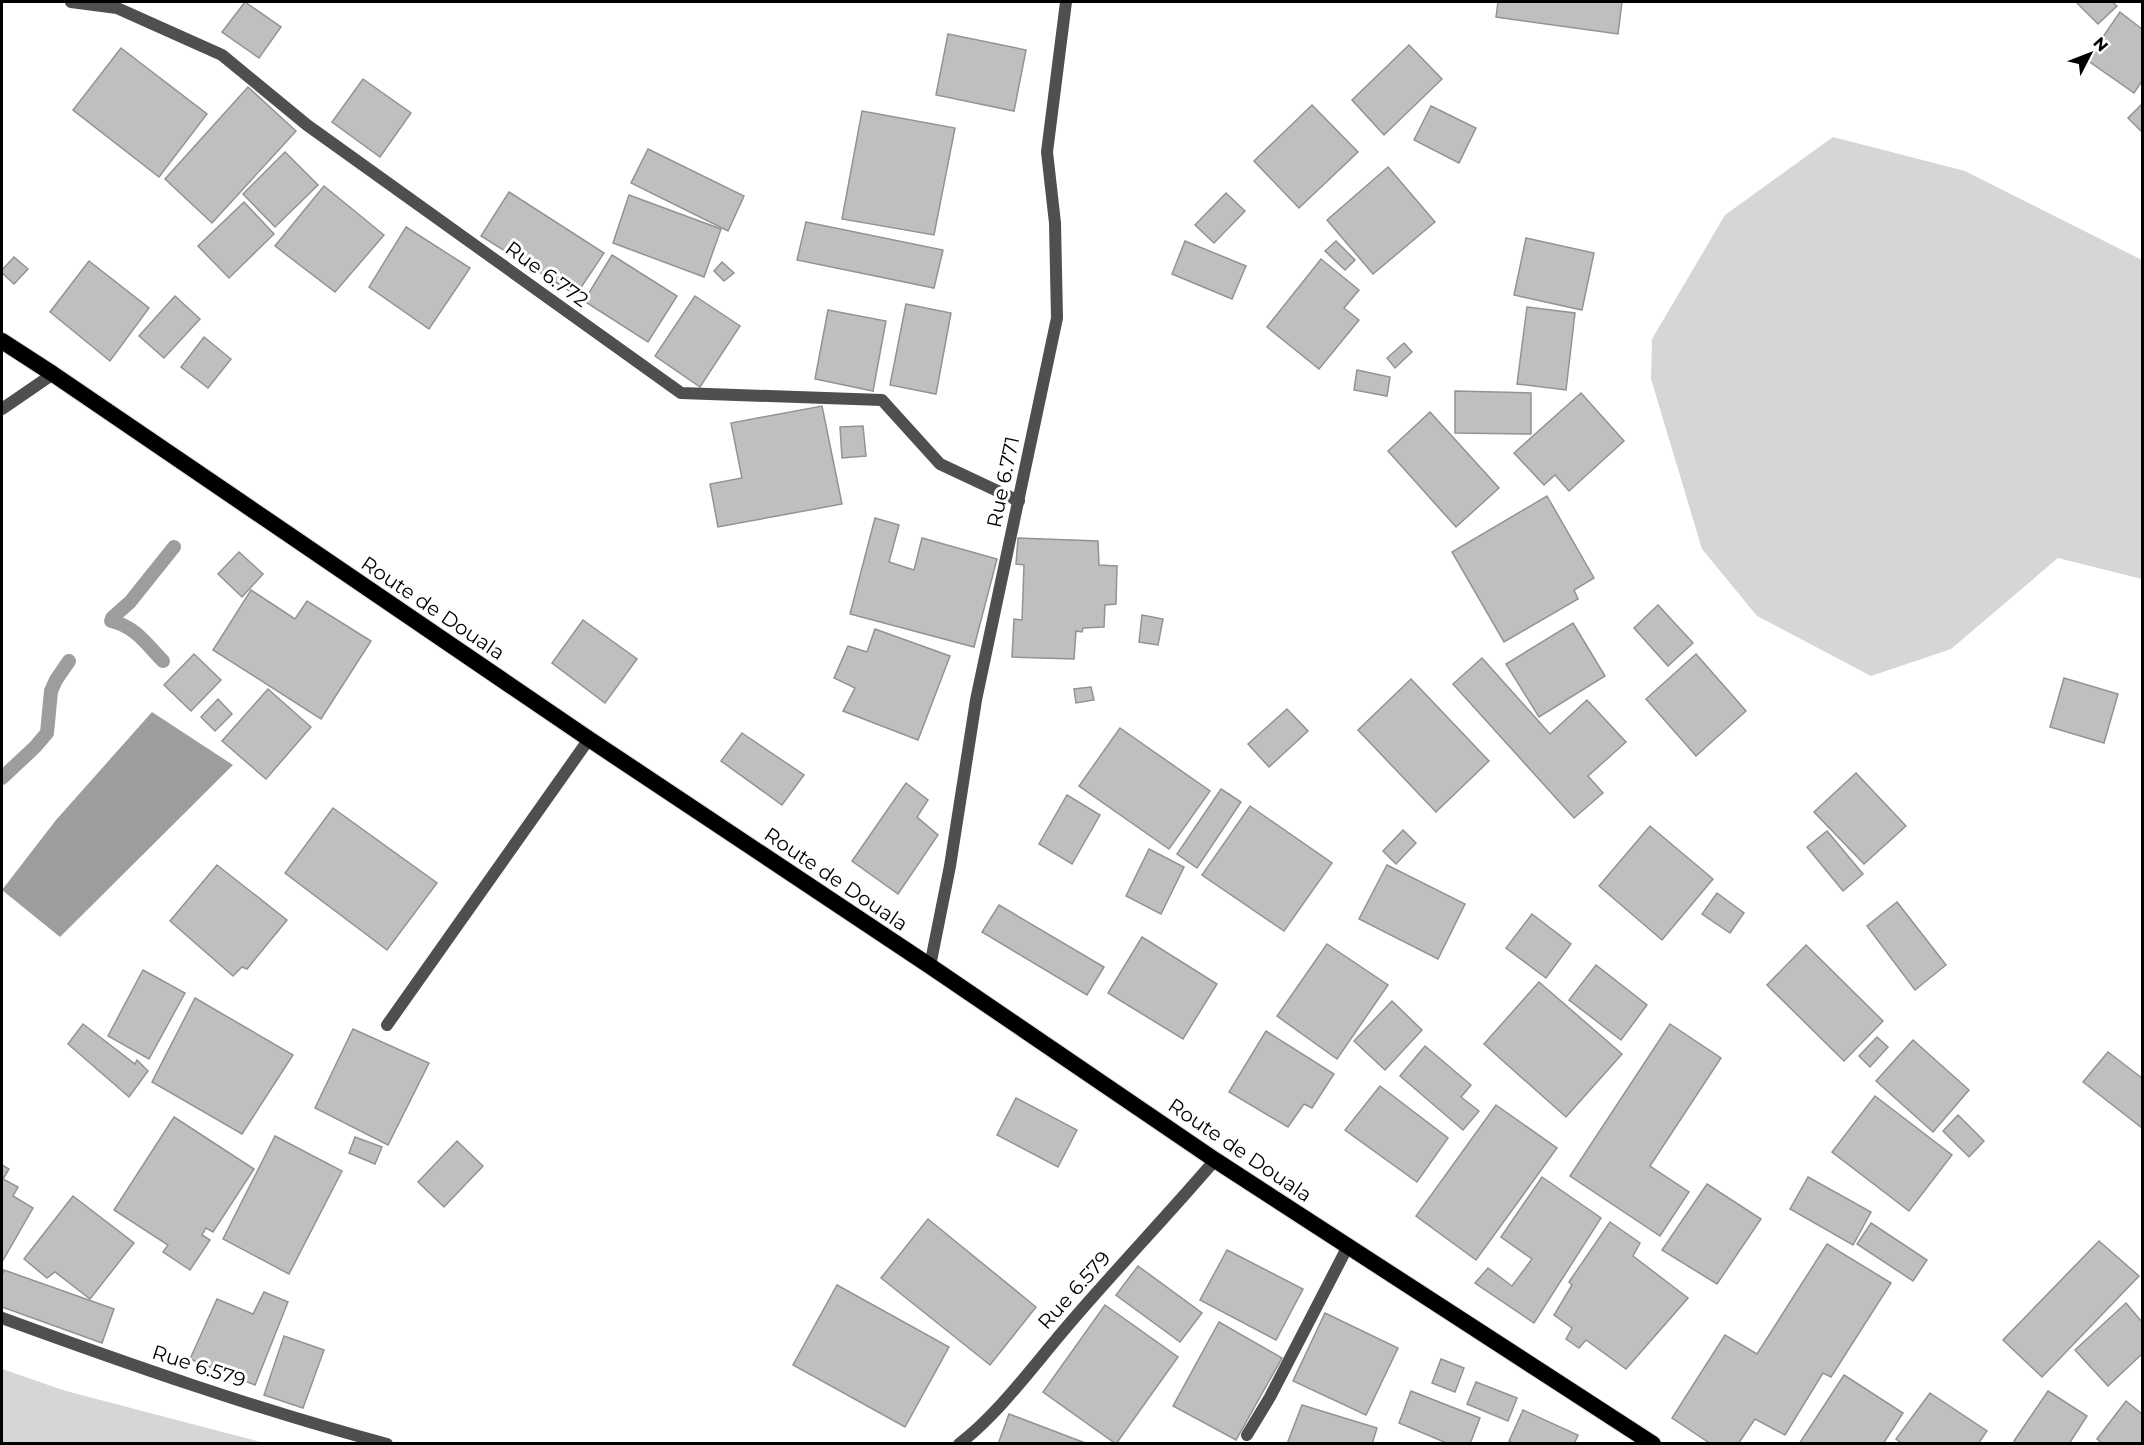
<svg xmlns="http://www.w3.org/2000/svg" width="2144" height="1445" font-family="Montserrat,sans-serif">
<rect width="100%" height="100%" fill="#fff"/>
<g fill="#d6d6d6">
<path d="M 1833,137 L 1965,171 L 2142,260 L 2142,579 L 2058,558 L 1951,649 L 1871,676 L 1757,616 L 1702,549 L 1651,379 L 1652,339 L 1725,215 Z"/>
<path d="M 2,1369 L 66,1391 L 265,1443 L 2,1443 Z"/>
</g>
<path fill="#9d9d9d" d="M 152,712 L 233,765 L 60,937 L 2,890 L 56,820 Z"/>
<g fill="none" stroke-linecap="round" stroke-linejoin="round">
<g stroke="#9d9d9d" stroke-width="14">
<path d="M 112,618 L 130,602 L 174,547"/>
<path d="M 111,621 C 135,626 147,645 163,661"/>
<path d="M 2,778 L 35,747 L 47,733 L 51,691 L 56,680 L 69,661"/>
</g>
</g>
<g fill="#bfbfbf" stroke="#939393" stroke-width="1.5">
<path d="M 245,2 L 281,27 L 259,58 L 222,32 Z"/>
<path d="M 1498,2 L 1622,2 L 1618,34 L 1496,17 Z"/>
<path d="M 2076,2 L 2112,2 L 2117,6 L 2098,24 Z"/>
<path d="M 2120,12 L 2142,29 L 2142,81 L 2134,93 L 2087,60 Z"/>
<path d="M 948,34 L 1026,50 L 1014,111 L 936,95 Z"/>
<path d="M 1409,45 L 1442,79 L 1384,135 L 1352,100 Z"/>
<path d="M 121,48 L 207,114 L 159,177 L 73,110 Z"/>
<path d="M 363,79 L 411,113 L 380,157 L 332,122 Z"/>
<path d="M 248,87 L 296,131 L 212,223 L 165,179 Z"/>
<path d="M 2142,104 L 2142,132 L 2128,118 Z"/>
<path d="M 1312,105 L 1358,152 L 1299,208 L 1254,161 Z"/>
<path d="M 1431,106 L 1476,128 L 1459,163 L 1414,140 Z"/>
<path d="M 862,111 L 955,128 L 934,235 L 842,219 Z"/>
<path d="M 648,149 L 744,196 L 728,231 L 631,183 Z"/>
<path d="M 285,152 L 318,185 L 275,227 L 243,194 Z"/>
<path d="M 1388,167 L 1435,222 L 1373,274 L 1327,220 Z"/>
<path d="M 324,186 L 384,235 L 335,292 L 275,246 Z"/>
<path d="M 509,192 L 604,253 L 576,295 L 481,236 Z"/>
<path d="M 1226,193 L 1245,211 L 1214,243 L 1195,225 Z"/>
<path d="M 629,195 L 721,229 L 704,277 L 613,243 Z"/>
<path d="M 244,202 L 274,234 L 229,278 L 198,246 Z"/>
<path d="M 806,222 L 943,250 L 934,288 L 797,260 Z"/>
<path d="M 406,227 L 470,268 L 429,329 L 369,287 Z"/>
<path d="M 1526,238 L 1594,253 L 1582,310 L 1514,295 Z"/>
<path d="M 1185,241 L 1246,266 L 1232,299 L 1172,274 Z"/>
<path d="M 1336,241 L 1355,260 L 1345,270 L 1325,251 Z"/>
<path d="M 612,255 L 677,296 L 648,342 L 584,301 Z"/>
<path d="M 14,257 L 28,269 L 14,284 L 2,273 L 2,270 Z"/>
<path d="M 1321,259 L 1359,290 L 1344,308 L 1359,320 L 1319,369 L 1267,327 Z"/>
<path d="M 89,261 L 149,308 L 110,361 L 50,312 Z"/>
<path d="M 722,262 L 734,273 L 724,281 L 714,271 Z"/>
<path d="M 175,296 L 200,319 L 164,358 L 139,336 Z"/>
<path d="M 695,296 L 740,326 L 700,387 L 655,356 Z"/>
<path d="M 906,304 L 951,313 L 936,394 L 890,385 Z"/>
<path d="M 1527,307 L 1575,313 L 1566,390 L 1517,384 Z"/>
<path d="M 828,310 L 886,321 L 873,391 L 815,379 Z"/>
<path d="M 204,337 L 231,359 L 208,388 L 181,367 Z"/>
<path d="M 1404,343 L 1412,352 L 1395,368 L 1387,358 Z"/>
<path d="M 1357,370 L 1390,377 L 1387,396 L 1354,390 Z"/>
<path d="M 1455,391 L 1531,393 L 1531,434 L 1455,433 Z"/>
<path d="M 1581,393 L 1624,441 L 1569,491 L 1555,475 L 1544,485 L 1514,453 Z"/>
<path d="M 822,406 L 842,504 L 718,527 L 710,484 L 742,478 L 731,423 Z"/>
<path d="M 1430,412 L 1499,488 L 1456,527 L 1388,451 Z"/>
<path d="M 863,426 L 866,456 L 842,458 L 840,427 Z"/>
<path d="M 1547,496 L 1594,578 L 1574,590 L 1578,599 L 1504,642 L 1452,552 Z"/>
<path d="M 875,518 L 899,525 L 889,562 L 914,570 L 922,538 L 997,559 L 974,647 L 850,614 Z"/>
<path d="M 1018,538 L 1098,541 L 1099,565 L 1117,566 L 1116,604 L 1105,605 L 1104,627 L 1083,628 L 1082,632 L 1076,631 L 1074,659 L 1012,657 L 1014,619 L 1022,620 L 1024,565 L 1016,564 Z"/>
<path d="M 239,552 L 263,574 L 242,597 L 218,574 Z"/>
<path d="M 251,590 L 295,619 L 307,601 L 371,641 L 321,719 L 213,650 Z"/>
<path d="M 1658,605 L 1693,643 L 1668,666 L 1634,628 Z"/>
<path d="M 1142,615 L 1163,619 L 1158,645 L 1139,642 Z"/>
<path d="M 583,620 L 637,659 L 605,703 L 552,663 Z"/>
<path d="M 1573,623 L 1605,676 L 1539,717 L 1506,664 Z"/>
<path d="M 875,629 L 950,656 L 918,740 L 843,711 L 855,688 L 834,678 L 848,646 L 867,652 Z"/>
<path d="M 194,654 L 221,680 L 191,711 L 164,685 Z"/>
<path d="M 1696,654 L 1746,711 L 1696,756 L 1646,699 Z"/>
<path d="M 1482,658 L 1550,734 L 1587,700 L 1626,742 L 1588,776 L 1603,793 L 1574,818 L 1453,684 Z"/>
<path d="M 2064,678 L 2118,694 L 2104,743 L 2050,727 Z"/>
<path d="M 1411,679 L 1489,761 L 1436,812 L 1358,730 Z"/>
<path d="M 1091,687 L 1094,700 L 1076,703 L 1074,689 Z"/>
<path d="M 268,689 L 311,727 L 266,779 L 222,741 Z"/>
<path d="M 218,699 L 232,714 L 215,731 L 201,717 Z"/>
<path d="M 1287,709 L 1308,731 L 1269,767 L 1248,744 Z"/>
<path d="M 1120,728 L 1210,791 L 1169,849 L 1079,786 Z"/>
<path d="M 742,733 L 804,775 L 782,805 L 721,761 Z"/>
<path d="M 1856,773 L 1906,826 L 1864,864 L 1814,812 Z"/>
<path d="M 906,783 L 928,800 L 917,817 L 938,835 L 898,894 L 852,861 Z"/>
<path d="M 1221,789 L 1241,802 L 1197,868 L 1177,854 Z"/>
<path d="M 1067,795 L 1100,815 L 1072,864 L 1039,844 Z"/>
<path d="M 1250,806 L 1332,863 L 1284,931 L 1202,875 Z"/>
<path d="M 333,808 L 437,883 L 387,950 L 285,873 Z"/>
<path d="M 1650,826 L 1713,879 L 1662,940 L 1599,886 Z"/>
<path d="M 1403,830 L 1416,843 L 1396,864 L 1383,851 Z"/>
<path d="M 1827,831 L 1863,874 L 1843,891 L 1807,847 Z"/>
<path d="M 1149,849 L 1184,867 L 1161,914 L 1126,896 Z"/>
<path d="M 217,865 L 287,920 L 247,969 L 242,967 L 233,976 L 170,921 Z"/>
<path d="M 1387,865 L 1465,904 L 1438,959 L 1359,919 Z"/>
<path d="M 1717,893 L 1744,913 L 1730,933 L 1702,914 Z"/>
<path d="M 1897,902 L 1946,965 L 1915,990 L 1867,926 Z"/>
<path d="M 999,905 L 1104,967 L 1087,995 L 982,932 Z"/>
<path d="M 1532,914 L 1571,944 L 1546,978 L 1506,948 Z"/>
<path d="M 1142,937 L 1217,984 L 1183,1039 L 1108,993 Z"/>
<path d="M 1327,944 L 1388,985 L 1337,1059 L 1277,1016 Z"/>
<path d="M 1806,945 L 1883,1021 L 1844,1061 L 1767,985 Z"/>
<path d="M 1596,965 L 1647,1005 L 1621,1040 L 1569,1000 Z"/>
<path d="M 143,970 L 185,993 L 149,1059 L 108,1036 Z"/>
<path d="M 1539,982 L 1622,1054 L 1566,1117 L 1484,1044 Z"/>
<path d="M 195,998 L 293,1055 L 242,1134 L 152,1082 Z"/>
<path d="M 1392,1001 L 1422,1030 L 1385,1070 L 1354,1041 Z"/>
<path d="M 83,1024 L 135,1064 L 137,1060 L 148,1071 L 129,1097 L 68,1044 Z"/>
<path d="M 1670,1024 L 1721,1058 L 1650,1166 L 1689,1192 L 1660,1236 L 1570,1176 Z"/>
<path d="M 353,1029 L 429,1063 L 388,1145 L 315,1108 Z"/>
<path d="M 1266,1031 L 1334,1074 L 1312,1108 L 1304,1104 L 1288,1127 L 1229,1092 Z"/>
<path d="M 1877,1037 L 1888,1047 L 1870,1067 L 1859,1056 Z"/>
<path d="M 1913,1040 L 1969,1090 L 1933,1132 L 1876,1081 Z"/>
<path d="M 1425,1046 L 1471,1085 L 1461,1097 L 1479,1111 L 1463,1130 L 1400,1076 Z"/>
<path d="M 2108,1052 L 2142,1078 L 2142,1128 L 2083,1082 Z"/>
<path d="M 1380,1086 L 1448,1138 L 1417,1182 L 1345,1130 Z"/>
<path d="M 1875,1096 L 1952,1155 L 1909,1211 L 1832,1152 Z"/>
<path d="M 1016,1098 L 1077,1130 L 1058,1167 L 997,1135 Z"/>
<path d="M 1496,1105 L 1557,1148 L 1476,1260 L 1416,1216 Z"/>
<path d="M 1958,1115 L 1984,1141 L 1969,1157 L 1943,1131 Z"/>
<path d="M 174,1117 L 254,1169 L 213,1232 L 206,1228 L 202,1235 L 210,1240 L 190,1270 L 163,1252 L 168,1245 L 114,1210 Z"/>
<path d="M 275,1136 L 342,1171 L 289,1274 L 223,1239 Z"/>
<path d="M 355,1137 L 382,1147 L 375,1164 L 349,1153 Z"/>
<path d="M 457,1141 L 483,1166 L 444,1207 L 418,1182 Z"/>
<path d="M 2,1165 L 9,1169 L 3,1179 L 18,1187 L 13,1196 L 33,1208 L 2,1262 Z"/>
<path d="M 1542,1177 L 1601,1218 L 1534,1323 L 1475,1283 L 1488,1268 L 1512,1286 L 1532,1259 L 1501,1237 Z"/>
<path d="M 1808,1177 L 1871,1212 L 1853,1245 L 1790,1209 Z"/>
<path d="M 1707,1184 L 1761,1219 L 1717,1284 L 1662,1250 Z"/>
<path d="M 73,1196 L 134,1243 L 90,1299 L 55,1272 L 47,1278 L 24,1259 Z"/>
<path d="M 928,1219 L 1036,1307 L 990,1365 L 881,1278 Z"/>
<path d="M 1610,1222 L 1640,1243 L 1633,1256 L 1688,1298 L 1626,1369 L 1586,1340 L 1579,1348 L 1566,1339 L 1572,1328 L 1554,1315 L 1572,1285 L 1569,1282 Z"/>
<path d="M 1871,1223 L 1927,1260 L 1913,1281 L 1857,1244 Z"/>
<path d="M 2099,1241 L 2139,1276 L 2042,1377 L 2003,1340 Z"/>
<path d="M 1827,1244 L 1891,1283 L 1831,1377 L 1823,1373 L 1785,1435 L 1755,1419 L 1738,1444 L 1711,1444 L 1672,1418 L 1725,1335 L 1757,1354 Z"/>
<path d="M 1227,1250 L 1303,1289 L 1276,1340 L 1200,1300 Z"/>
<path d="M 1138,1266 L 1202,1313 L 1180,1342 L 1116,1295 Z"/>
<path d="M 4,1270 L 114,1309 L 102,1343 L 2,1307 L 2,1276 Z"/>
<path d="M 837,1285 L 949,1347 L 905,1427 L 793,1365 Z"/>
<path d="M 264,1292 L 288,1302 L 255,1385 L 190,1359 L 217,1299 L 253,1314 Z"/>
<path d="M 2126,1303 L 2142,1322 L 2142,1354 L 2108,1386 L 2075,1350 Z"/>
<path d="M 1105,1305 L 1178,1357 L 1116,1444 L 1043,1392 Z"/>
<path d="M 1325,1313 L 1398,1348 L 1366,1415 L 1293,1381 Z"/>
<path d="M 1219,1322 L 1282,1358 L 1236,1440 L 1173,1406 Z"/>
<path d="M 284,1336 L 324,1350 L 303,1408 L 264,1395 Z"/>
<path d="M 1441,1359 L 1464,1368 L 1455,1392 L 1432,1383 Z"/>
<path d="M 1844,1375 L 1903,1413 L 1883,1444 L 1799,1444 Z"/>
<path d="M 1476,1382 L 1517,1398 L 1508,1421 L 1467,1404 Z"/>
<path d="M 1411,1391 L 1480,1418 L 1470,1444 L 1449,1444 L 1399,1423 Z"/>
<path d="M 2048,1391 L 2087,1416 L 2069,1444 L 2017,1444 L 2014,1441 Z"/>
<path d="M 1930,1393 L 1987,1431 L 1978,1444 L 1903,1444 L 1896,1439 Z"/>
<path d="M 2126,1401 L 2142,1414 L 2142,1444 L 2103,1444 L 2097,1439 Z"/>
<path d="M 1302,1405 L 1377,1428 L 1372,1444 L 1287,1444 Z"/>
<path d="M 1523,1410 L 1578,1435 L 1574,1444 L 1515,1444 L 1509,1441 Z"/>
<path d="M 1009,1414 L 1088,1444 L 998,1444 Z"/>
</g>
<g fill="none" stroke-linecap="round" stroke-linejoin="round">
<defs>
<path id="trunk" d="M 2,341 L 53,374 L 589,739 L 930,966 L 1215,1160 L 1653,1444"/>
</defs>
<use href="#trunk" stroke="#dbdbdb" stroke-width="18"/>
<g stroke="#4f4f4f" stroke-width="12">
<path d="M 71,2 L 117,8 L 222,55 L 307,125 L 681,393 L 882,400 L 940,464 L 1019,501"/>
<path d="M 2,409 L 53,374"/>
<path d="M 930,966 L 950,866 L 976,700 L 1057,318 L 1055,223 L 1047,152 L 1066,2"/>
<path d="M 387,1025 L 589,739"/>
<path d="M 2,1318 C 128,1364 256,1409 387,1444"/>
<path d="M 1247,1435 L 1270,1397 L 1348,1246"/>
<path d="M 959,1444 C 999,1414 1037,1361 1070,1323 C 1117,1268 1168,1215 1215,1160"/>
</g>
<use href="#trunk" stroke="#000" stroke-width="16"/>
</g>
<g text-anchor="middle" dominant-baseline="central" stroke-width="6" stroke-linejoin="round" paint-order="stroke">
<g font-size="20" fill="#000" stroke="#fff">
<text transform="translate(547 274) rotate(36)">Rue 6.772</text>
<text transform="translate(1003 482) rotate(-78)">Rue 6.771</text>
<text transform="translate(433 608) rotate(34)">Route de Douala</text>
<text transform="translate(836 879) rotate(34)">Route de Douala</text>
<text transform="translate(1240 1150) rotate(34)">Route de Douala</text>
<text transform="translate(1074 1290) rotate(-48)">Rue 6.579</text>
<text transform="translate(199 1366) rotate(18)">Rue 6.579</text>
</g>
</g>
<rect width="2144" height="1445" fill="none" stroke="#000000" stroke-width="6"/>
<g transform="translate(2090 54) rotate(48)" stroke="#ffffff" stroke-width="4.5" paint-order="stroke">
<path d="M0-4.5L10 22L0 15L-10 22Z" fill="#000000"/>
<text y="-9" font-size="16" font-weight="bold" text-anchor="middle" fill="#000000">N</text>
</g>
</svg>
